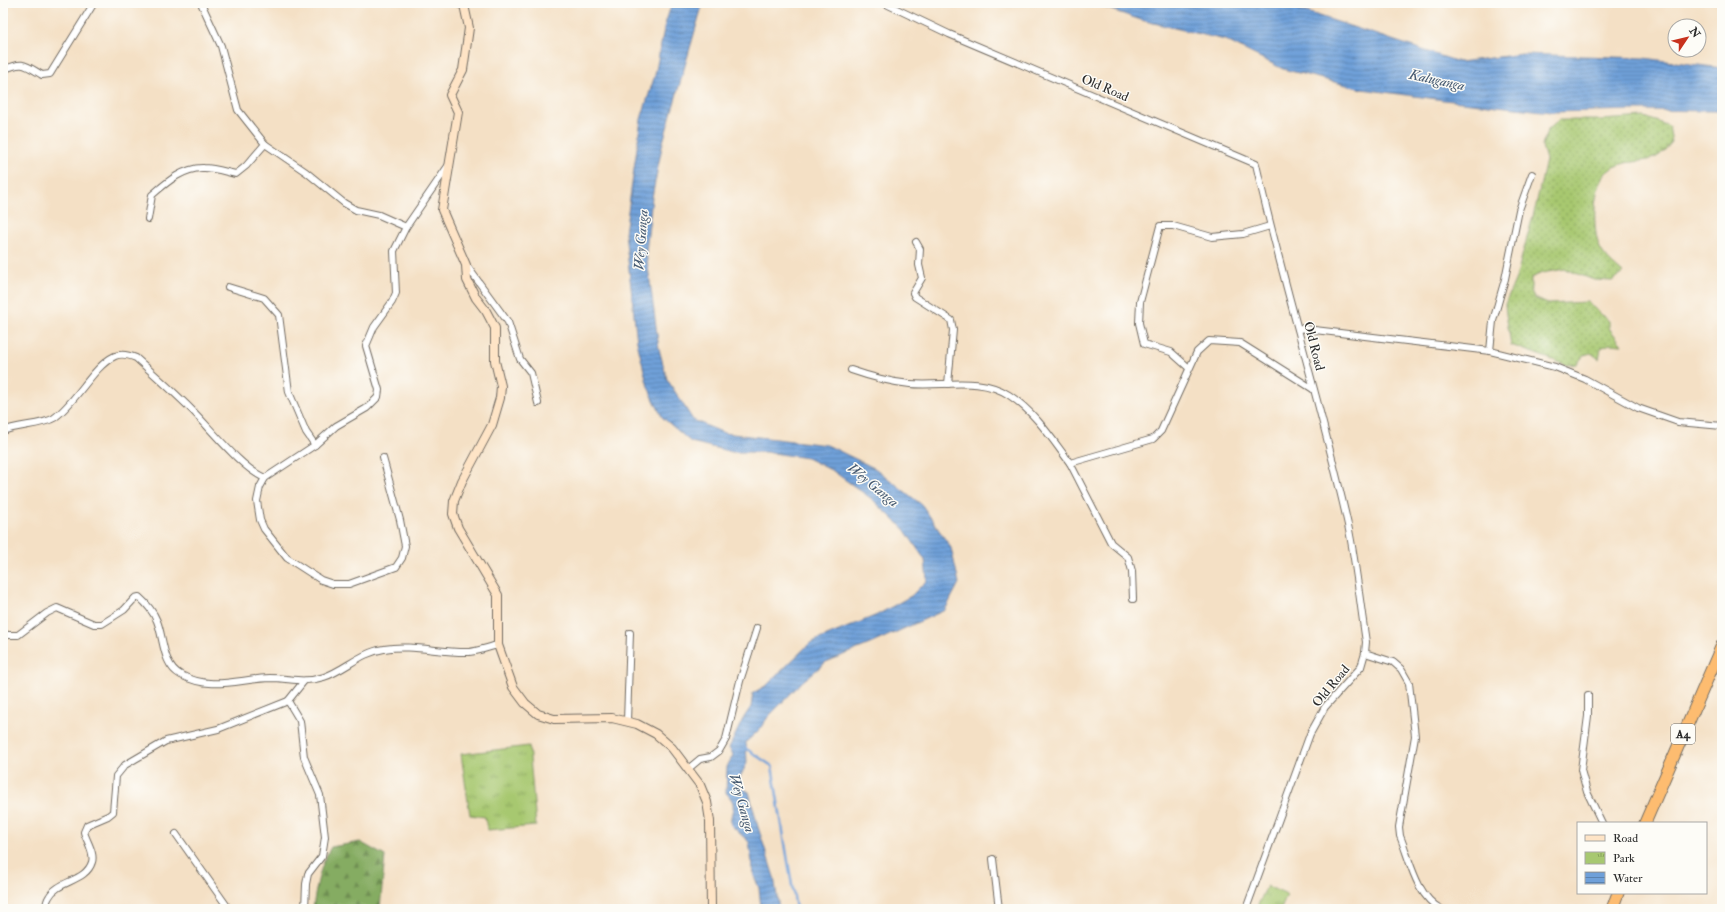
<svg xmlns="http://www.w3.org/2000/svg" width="1725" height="912" font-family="'IM FELL Double Pica',serif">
<defs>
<pattern id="forest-firs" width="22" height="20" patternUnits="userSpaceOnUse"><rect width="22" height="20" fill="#85ac62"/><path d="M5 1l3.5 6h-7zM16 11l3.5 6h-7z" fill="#6d8c51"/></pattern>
<pattern id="park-tufts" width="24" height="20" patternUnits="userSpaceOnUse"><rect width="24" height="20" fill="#a7c870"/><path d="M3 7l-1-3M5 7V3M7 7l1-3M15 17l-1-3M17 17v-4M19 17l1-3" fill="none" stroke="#88a35c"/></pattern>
<pattern id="garden-dots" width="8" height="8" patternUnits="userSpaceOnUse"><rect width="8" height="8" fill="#a7c870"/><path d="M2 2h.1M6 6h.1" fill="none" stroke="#88a35c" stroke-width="1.8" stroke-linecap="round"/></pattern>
<pattern id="water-rules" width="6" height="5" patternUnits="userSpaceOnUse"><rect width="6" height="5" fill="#6fa0d9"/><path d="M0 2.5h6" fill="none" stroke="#5b83b0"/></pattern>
</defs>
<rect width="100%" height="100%" fill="#fdfcf7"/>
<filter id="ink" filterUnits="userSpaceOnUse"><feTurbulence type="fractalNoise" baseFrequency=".025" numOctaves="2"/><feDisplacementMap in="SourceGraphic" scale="8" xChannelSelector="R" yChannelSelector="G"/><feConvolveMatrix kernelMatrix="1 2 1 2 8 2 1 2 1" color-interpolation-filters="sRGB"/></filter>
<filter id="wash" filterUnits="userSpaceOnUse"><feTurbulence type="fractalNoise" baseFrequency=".012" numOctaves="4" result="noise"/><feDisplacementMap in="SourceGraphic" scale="16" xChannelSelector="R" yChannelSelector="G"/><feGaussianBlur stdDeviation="0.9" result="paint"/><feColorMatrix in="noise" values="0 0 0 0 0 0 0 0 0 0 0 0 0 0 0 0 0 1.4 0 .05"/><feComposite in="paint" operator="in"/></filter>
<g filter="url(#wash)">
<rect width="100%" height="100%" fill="#f4e0c5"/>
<path fill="url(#forest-firs)" stroke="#586c46" d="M 360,842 L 385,856 L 380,908 L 383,909 L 314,909 L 313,908 C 316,887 320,865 331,847 Z"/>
<g fill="url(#park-tufts)" stroke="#697a4e">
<path d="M 529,746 L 536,826 L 487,830 L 485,817 L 470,815 L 461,754 Z"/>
<path d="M 1267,886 L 1287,895 L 1281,909 L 1256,909 Z"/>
</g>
<path fill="url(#garden-dots)" stroke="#697a4e" d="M 1645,117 L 1669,126 L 1672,142 C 1667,147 1661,156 1654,158 C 1638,164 1622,159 1608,171 C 1592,184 1592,231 1600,248 C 1605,258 1614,265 1623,273 L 1612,281 L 1594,280 L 1565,269 L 1542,273 L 1531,278 L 1531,292 L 1534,298 L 1548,304 L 1587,302 L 1609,321 L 1609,328 L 1622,345 L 1610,344 L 1601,348 L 1599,359 L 1591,353 L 1584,355 L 1577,364 L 1567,365 L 1511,345 L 1506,314 L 1505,304 L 1516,278 L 1536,205 L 1546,160 L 1542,146 L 1547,131 L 1559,120 L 1601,120 Z"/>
<g fill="url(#water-rules)" stroke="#4d6682">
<path d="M 672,3 L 703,3 L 663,142 L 652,197 L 646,252 L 659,349 L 667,379 L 693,420 L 724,433 L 827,445 L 876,469 L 922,505 L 951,548 L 959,583 L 945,610 L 870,644 L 826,662 L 803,681 L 768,717 L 759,730 L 746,742 L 747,763 L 738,781 L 741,787 L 749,792 L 758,827 L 774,877 L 779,909 L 761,908 L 759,888 L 754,876 L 749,842 L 731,825 C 729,810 740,806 726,793 L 727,767 L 733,755 L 729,748 L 743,719 L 751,707 L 753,693 L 767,685 L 810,643 L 877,615 L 911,596 L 927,580 L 925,560 L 904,529 L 872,499 L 833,471 L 807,458 L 766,452 L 732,452 L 691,442 L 662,417 L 648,387 L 637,342 L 625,233 L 641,119 L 655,75 L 665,24 Z"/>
<path d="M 1091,3 L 1280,3 L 1459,62 L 1522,54 L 1643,58 L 1722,68 L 1722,113 L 1716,111 L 1637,110 L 1551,112 L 1444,100 L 1362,89 L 1283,69 L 1225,40 L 1141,20 Z"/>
</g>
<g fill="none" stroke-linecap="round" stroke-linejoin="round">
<path stroke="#6fa0d9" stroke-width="2.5" d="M 745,748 L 772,766 L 796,909"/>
</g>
</g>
<g filter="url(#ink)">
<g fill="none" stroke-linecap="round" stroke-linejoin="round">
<defs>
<g id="street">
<path d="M 201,3 L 221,46 L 238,110 L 265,144 L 306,172 L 344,203 L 356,210 L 379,215 L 406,227"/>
<path d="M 884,3 L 949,34 L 1256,164 C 1283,285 1321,404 1348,525 C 1356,563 1360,603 1366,642 L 1365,653 L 1361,667 L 1325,707 L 1310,734 L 1246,909"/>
<path d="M 1717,3 L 1722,5"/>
<path d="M 3,70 C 23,61 24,64 42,75 L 50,74 L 94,3"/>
<path d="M 148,219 L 152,195 C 167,182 184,167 204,168 C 215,168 226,172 236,174 L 246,166 L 265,144"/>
<path d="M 916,242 L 920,249 L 919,265 L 922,278 L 913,293 L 915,297 L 951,320 L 953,330 L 948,384"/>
<path d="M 467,266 L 508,322 L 520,359 L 531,373 L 538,403"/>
<path d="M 228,287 L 264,298 L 279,315 L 289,392 L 306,432 L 315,445"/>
<path d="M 1298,328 L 1490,351 L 1555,367 L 1585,379 L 1638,408 L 1678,422 L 1722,426"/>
<path d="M 1490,351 L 1493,321 L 1505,279 L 1519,210 L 1532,174"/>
<path d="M 1189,368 L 1171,352 L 1144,344 L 1139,323 L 1140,302 L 1160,226 L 1173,226 L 1212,237 L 1243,234 L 1270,226"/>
<path d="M 851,370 C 871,377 889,382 910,384 C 943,387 980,376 1009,395 C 1035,412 1052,439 1070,463 L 1153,439 L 1161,431 L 1197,352 L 1209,341 L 1240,343 L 1313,389"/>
<path d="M 3,431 C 17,425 43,425 54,418 C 76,403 93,366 115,356 C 122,353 129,355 136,358 C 155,375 174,392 192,410 C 211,429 242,469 265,478 L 315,445 L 336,426 L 367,408 L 378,397 L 379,390 L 366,346 L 374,327 L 392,302 L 396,293 L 394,251 L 406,227 L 448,166"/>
<path d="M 1070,463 L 1111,543 L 1128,557 L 1132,571 L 1133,599"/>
<path d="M 265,478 L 260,487 L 257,501 L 260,520 L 264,529 L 287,558 L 321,580 L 333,584 L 349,584 L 396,567 L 402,558 L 405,546 L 400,520 L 383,458"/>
<path d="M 3,632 L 7,635 L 18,635 L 47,613 L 57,608 L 94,624 L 102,624 L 124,610 L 135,598 L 139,597 C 147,604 153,611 157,621 C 164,638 162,665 181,675 C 211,691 239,679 270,678 C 291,678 302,684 324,677 C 345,670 361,652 384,649 C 412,644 440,653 469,652 C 478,651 489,647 498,645"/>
<path d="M 1365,653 L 1393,662 L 1401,669 L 1409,683 L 1415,736 L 1399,827 L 1400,836 C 1410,860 1416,896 1441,909"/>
<path d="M 1588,695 L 1588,716 L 1581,770 L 1587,792 L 1602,823"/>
<path d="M 288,701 L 300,721 L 304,757 L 320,795 L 325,837 L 322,856 L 308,874 L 306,884 L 305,909"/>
<path d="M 627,721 L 630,633"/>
<path d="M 688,769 L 700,759 L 711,757 L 719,751 L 726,739 L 740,681 L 757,628"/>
<path d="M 176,834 L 229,909"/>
<path d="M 993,859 L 999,909"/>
<path d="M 46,909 C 46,905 47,900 49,897 C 58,880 86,882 92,862 C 95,853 86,840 84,832 L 87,825 L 108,816 L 113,812 L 116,776 L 125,765 L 166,741 L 218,729 L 288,701 L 304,681"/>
</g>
<path id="secondary" d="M 458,3 L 464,5 L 469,28 L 463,70 L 450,95 L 458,112 L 442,210 L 466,265 L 467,280 L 476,298 L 486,311 L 495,328 L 495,361 L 501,386 L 500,398 L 492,425 L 462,481 L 454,501 L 453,514 L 458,528 L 498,595 L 498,645 L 513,687 L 525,703 L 538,714 L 554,719 L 612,718 L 637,724 L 656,734 L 672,748 L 700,785 L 707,802 L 710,821 L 711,909"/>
<g id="highway">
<path d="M 1645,823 L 1722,645"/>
<path d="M 1612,909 L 1618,893"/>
</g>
</defs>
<use href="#street" stroke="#716a61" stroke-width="8"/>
<use href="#secondary" stroke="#716a61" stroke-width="10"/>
<use href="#highway" stroke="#716a61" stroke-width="13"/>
<use href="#street" stroke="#fff" stroke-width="6"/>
<use href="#secondary" stroke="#fee4c6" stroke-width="8"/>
<use href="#highway" stroke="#fdbc70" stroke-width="11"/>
</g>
</g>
<g text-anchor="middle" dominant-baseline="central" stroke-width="3" stroke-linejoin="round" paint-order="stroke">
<rect fill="#fdfcf7" stroke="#6a6a68" stroke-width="1" x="1671" y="724" width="24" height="20" rx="3"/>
<g font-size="12" font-weight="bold" fill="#2b2b2b">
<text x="1683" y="734">A4</text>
</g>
<g font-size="13" fill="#2b2b2b" stroke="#fdfcf7">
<text transform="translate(1105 88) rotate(23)">Old Road</text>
<text transform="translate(1314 346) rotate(76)">Old Road</text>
<text transform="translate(1331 686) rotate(-50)">Old Road</text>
</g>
<g font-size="14" font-style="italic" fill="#465a71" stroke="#fdfcf7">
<text transform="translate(1437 80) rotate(12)">Kaluganga</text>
<text transform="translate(641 240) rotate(-86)">Wey Ganga</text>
<text transform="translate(873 485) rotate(39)">Wey Ganga</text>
<text transform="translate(742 803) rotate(74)">Wey Ganga</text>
</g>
</g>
<rect width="1725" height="912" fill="none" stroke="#fdfcf7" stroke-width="16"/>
<rect x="1577" y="822" width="130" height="72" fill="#fdfcf7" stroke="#a9a8a5"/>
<rect x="1585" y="835" width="20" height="6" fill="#fee4c6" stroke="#a9a8a5"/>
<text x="1613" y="842" font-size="12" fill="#2b2b2b">Road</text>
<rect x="1585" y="852" width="20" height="12" fill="url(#park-tufts)" stroke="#a9a8a5"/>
<text x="1613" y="862" font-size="12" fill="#2b2b2b">Park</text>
<rect x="1585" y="872" width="20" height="12" fill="url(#water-rules)" stroke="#a9a8a5"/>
<text x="1613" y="882" font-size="12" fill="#2b2b2b">Water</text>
<g transform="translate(1687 38) rotate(55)"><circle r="19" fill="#fdfcf7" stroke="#a9a8a5"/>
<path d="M0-3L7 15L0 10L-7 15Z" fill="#c8321e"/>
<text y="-6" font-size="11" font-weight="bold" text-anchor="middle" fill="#2b2b2b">N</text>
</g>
</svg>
